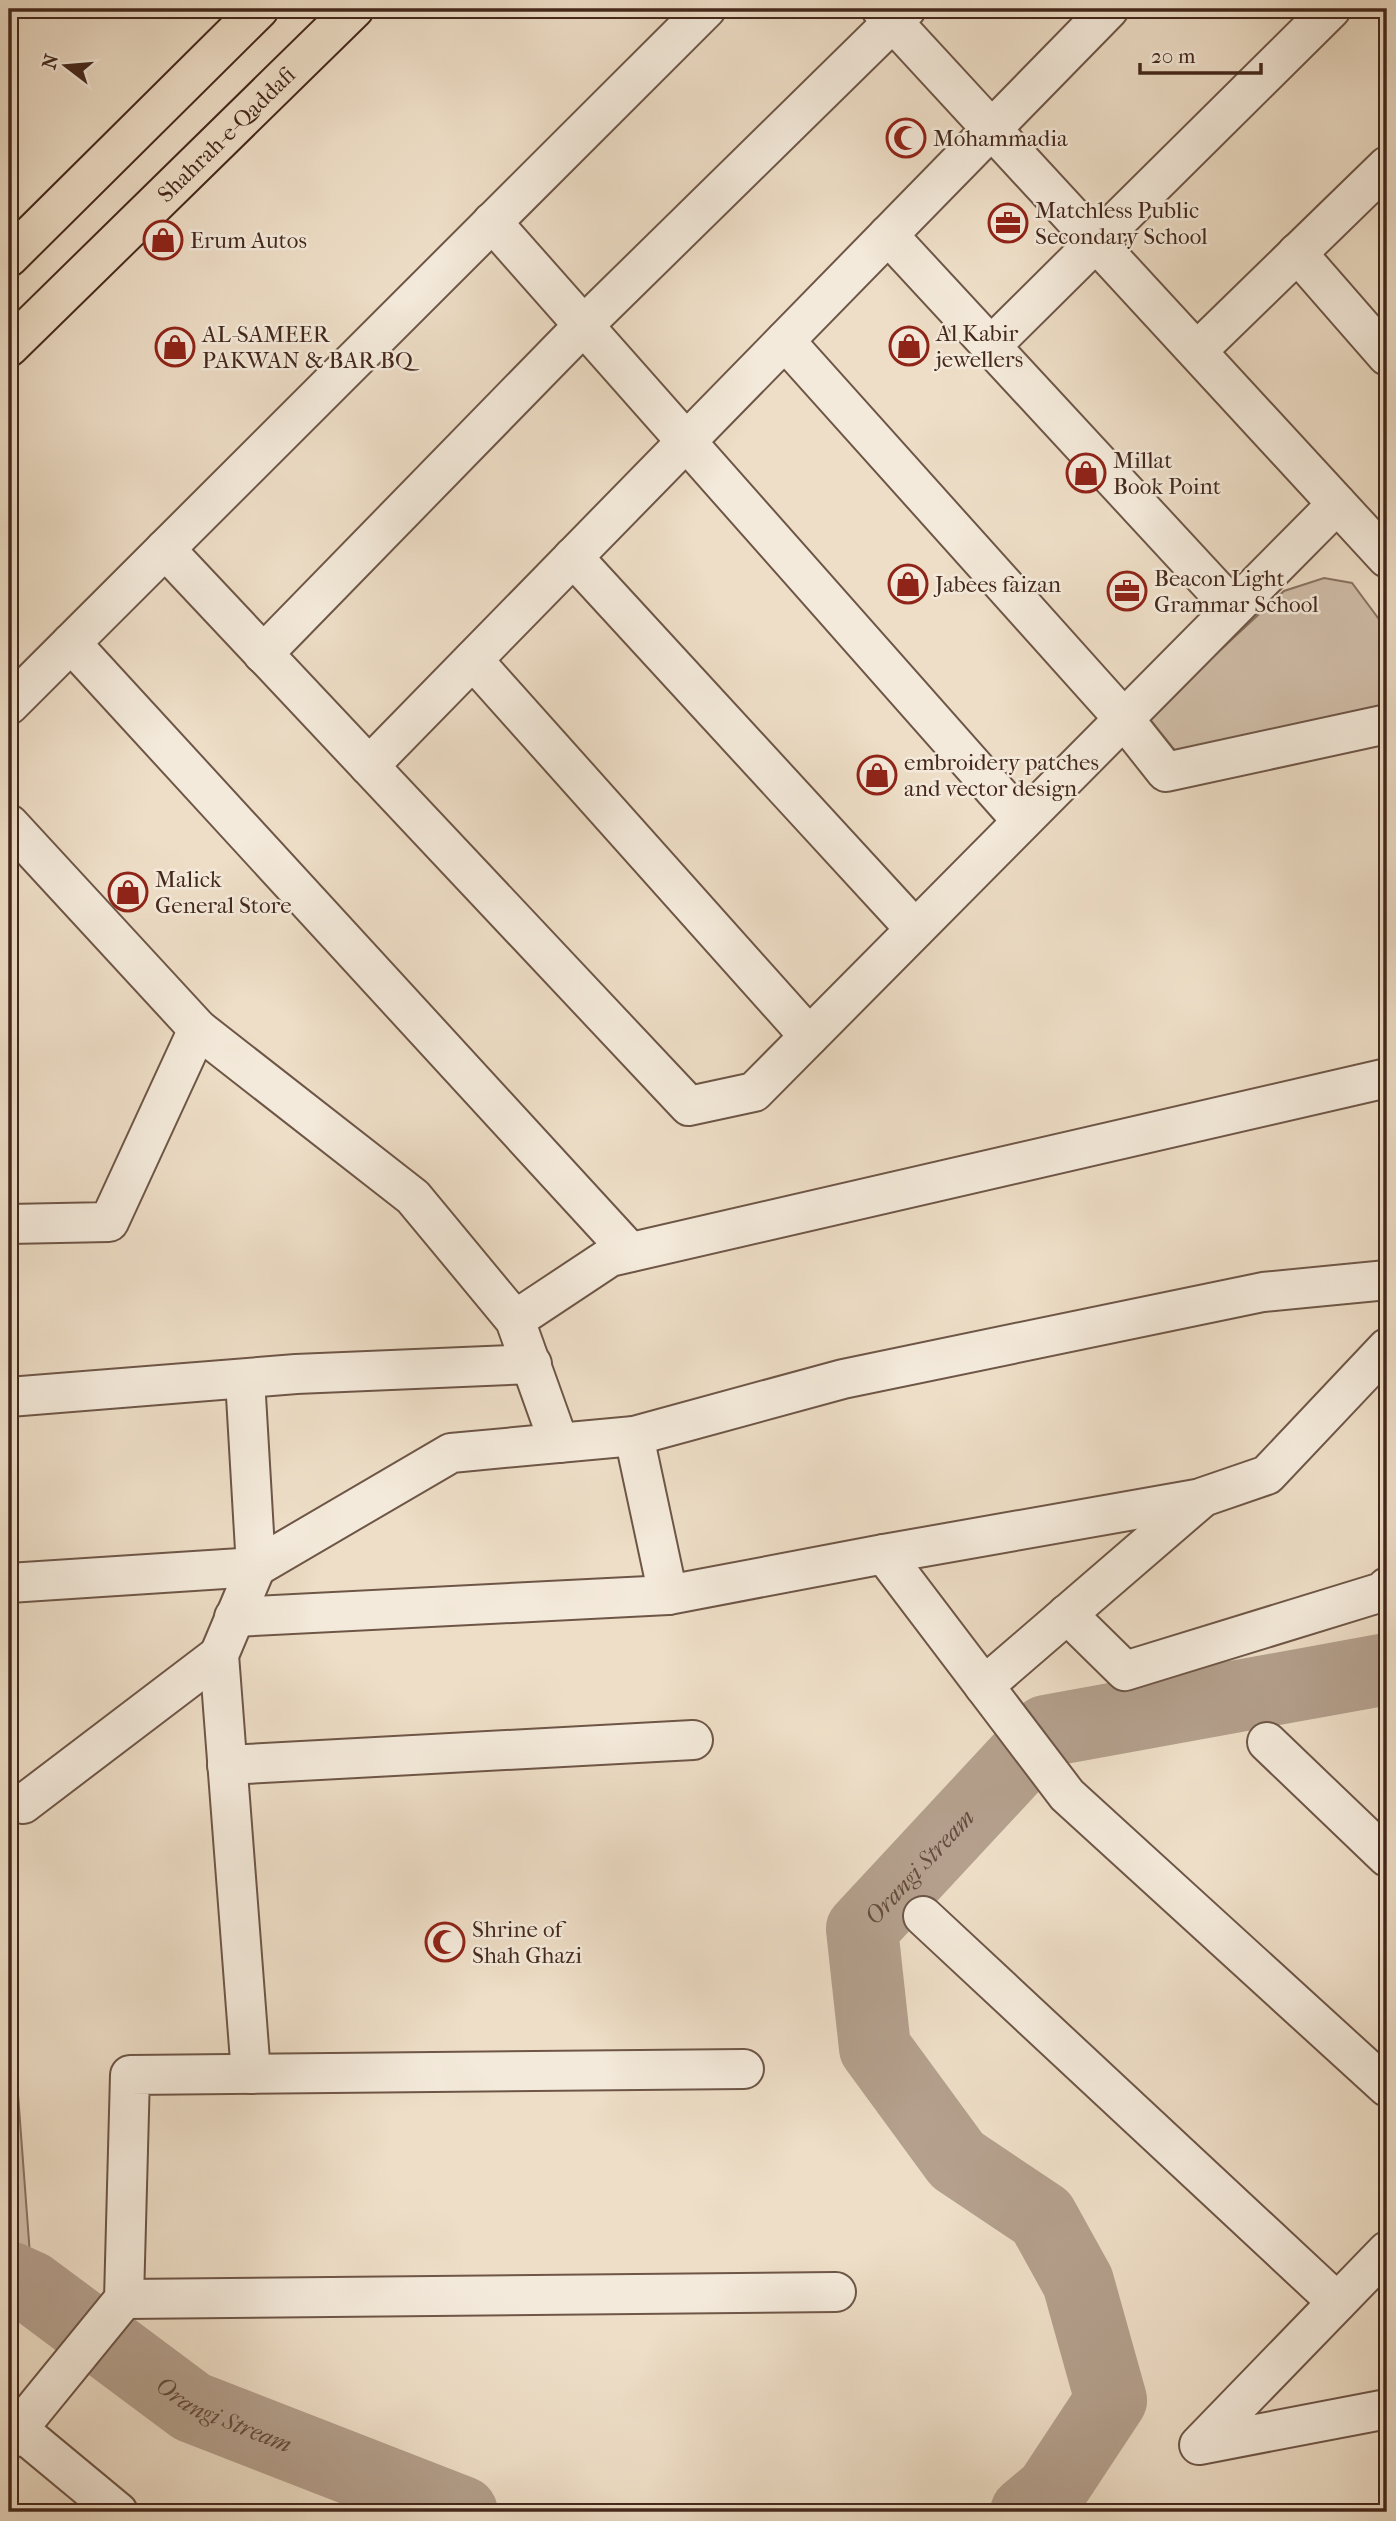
<svg xmlns="http://www.w3.org/2000/svg" width="1396" height="2521" font-family="'IM FELL French Canon',serif">
<rect width="100%" height="100%" fill="#eedec7"/>
<filter id="stains"><feTurbulence type="fractalNoise" baseFrequency=".00286" numOctaves="4"/><feColorMatrix values="0 0 0 0 .2 0 0 0 0 .09 0 0 0 0 .02 0 0 0 .5 -.17"/></filter>
<radialGradient id="worn" r=".72"><stop offset=".6" stop-color="#630" stop-opacity="0"/><stop offset="1" stop-color="#630" stop-opacity=".3"/></radialGradient>
<g fill="#d1bfaa" stroke="#8a7463" stroke-width="2">
<path d="M 1324,578 L 1352,583 L 1387,630 L 1387,708 L 1177,753 L 1148,717 L 1284,591 Z"/>
<path d="M 9,1974 L 30,2255 L 9,2246 Z"/>
</g>
<g fill="none" stroke-linecap="round" stroke-linejoin="round">
<g stroke="#b4a08d" stroke-width="72">
<path id="s1" d="M 9,2277 L 31,2287 L 192,2407 L 462,2512"/>
<path id="s2" d="M 1026,2512 L 1051,2491 L 1111,2400 L 1078,2282 L 1042,2217 L 957,2160 L 875,2048 L 862,1929 L 1046,1731 L 1387,1669"/>
</g>
<defs>
<g id="minor">
<path d="M 881,9 L 1387,558"/>
<path d="M 492,222 L 1022,821"/>
<path d="M 888,235 L 1233,608"/>
<path d="M 1297,253 L 1387,356"/>
<path d="M 785,341 L 1124,719 L 1166,772 L 1387,724"/>
<path d="M 991,346 L 1331,9"/>
<path d="M 1197,351 L 1387,166"/>
<path d="M 165,549 L 689,1106 L 754,1092 L 1337,504"/>
<path d="M 573,557 L 915,929"/>
<path d="M 71,643 L 630,1252"/>
<path d="M 263,654 L 583,326 L 906,9"/>
<path d="M 473,660 L 809,1036"/>
<path d="M 9,705 L 706,9"/>
<path d="M 369,766 L 1109,9"/>
<path d="M 9,824 L 198,1029 L 413,1197 L 515,1320 L 559,1443"/>
<path d="M 9,1224 L 109,1222 L 198,1029"/>
<path d="M 515,1320 L 610,1257 L 1387,1078"/>
<path d="M 245,1379 L 256,1567 L 219,1655 L 251,2074"/>
<path d="M 9,1397 L 296,1374 L 532,1364"/>
<path d="M 634,1436 L 668,1595 L 884,1554 L 1067,1795 L 1387,2087"/>
<path d="M 884,1554 L 1202,1498"/>
<path d="M 9,1583 L 256,1567 L 451,1453 L 634,1436 L 843,1379 L 1263,1292 L 1387,1280"/>
<path d="M 1067,1614 L 1125,1671 L 1382,1592 L 1387,1587"/>
<path d="M 234,1617 L 668,1595"/>
<path d="M 984,1686 L 1203,1497 L 1267,1475 L 1387,1348"/>
<path d="M 1267,1742 L 1387,1857"/>
<path d="M 227,1765 L 693,1740"/>
<path d="M 23,1804 L 219,1655"/>
<path d="M 923,1916 L 1337,2302"/>
<path d="M 1387,2251 L 1199,2445 L 1387,2409"/>
<path d="M 124,2299 L 836,2292"/>
<path d="M 18,2429 L 118,2512"/>
<path d="M 9,2440 L 124,2299 L 130,2075 L 744,2069"/>
</g>
<g id="major">
<path d="M 9,257 L 259,9"/>
<path id="s3" d="M 9,347 L 354,9"/>
</g>
</defs>
<use href="#minor" stroke="#6e5647" stroke-width="42"/>
<use href="#major" stroke="#44281c" stroke-width="42"/>
<use href="#minor" stroke="#f4eadb" stroke-width="38"/>
<use href="#major" stroke="#eedec7" stroke-width="38"/>
</g>
<defs>
<symbol id="mosque-ring" viewBox="-11 -11 22 22"><circle r="9.5" fill="#f4eadb" stroke="#8f2418" stroke-width="1.5"/><path d="M3.5-4.9A6 6 0 1 0 3.5 4.9A5 5 0 1 1 3.5-4.9Z" fill="#8f2418"/></symbol>
<symbol id="office-ring" viewBox="-11 -11 22 22"><circle r="9.5" fill="#f4eadb" stroke="#8f2418" stroke-width="1.5"/><path d="M-6-3h4V-5.5h4V-3h4V5H-6ZM-1-4.5V-3h2v-1.5ZM-6 0V1H6V0Z" fill="#8f2418"/></symbol>
<symbol id="shop-ring" viewBox="-11 -11 22 22"><circle r="9.5" fill="#f4eadb" stroke="#8f2418" stroke-width="1.5"/><path d="M-5-2.5h2.3a2.7 3.5 0 0 1 5.4 0H5L5.5 6h-11ZM-1.5-2.5h3a1.5 2.3 0 0 0-3 0Z" fill="#8f2418"/></symbol>
</defs>
<g fill-rule="evenodd">
<use href="#mosque-ring" x="884" y="116" width="44" height="44"/>
<use href="#office-ring" x="986" y="201" width="44" height="44"/>
<use href="#shop-ring" x="141" y="218" width="44" height="44"/>
<use href="#shop-ring" x="887" y="324" width="44" height="44"/>
<use href="#shop-ring" x="153" y="325" width="44" height="44"/>
<use href="#shop-ring" x="1064" y="451" width="44" height="44"/>
<use href="#shop-ring" x="886" y="562" width="44" height="44"/>
<use href="#office-ring" x="1105" y="569" width="44" height="44"/>
<use href="#shop-ring" x="855" y="753" width="44" height="44"/>
<use href="#shop-ring" x="106" y="870" width="44" height="44"/>
<use href="#mosque-ring" x="423" y="1920" width="44" height="44"/>
</g>
<g text-anchor="middle" dominant-baseline="central" stroke-width="5" stroke-linejoin="round" paint-order="stroke">
<g font-size="23" fill="#44281c" stroke="#f4eadb">
<text stroke="none"><textPath href="#s3" startOffset="304">Shahrah-e-Qaddafi</textPath></text>
</g>
<g font-size="23" fill="#44281c" stroke="#f4eadb" text-anchor="start">
<text x="933" y="138">Mohammadia</text>
<text x="1035" y="210">Matchless Public<tspan x="1035" dy="26">Secondary School</tspan></text>
<text x="190" y="240">Erum Autos</text>
<text x="936" y="333">Al Kabir<tspan x="936" dy="26">jewellers</tspan></text>
<text x="202" y="334">AL-SAMEER<tspan x="202" dy="26">PAKWAN &amp; BAR BQ</tspan></text>
<text x="1113" y="460">Millat<tspan x="1113" dy="26">Book Point</tspan></text>
<text x="1154" y="578">Beacon Light<tspan x="1154" dy="26">Grammar School</tspan></text>
<text x="935" y="584">Jabees faizan</text>
<text x="904" y="762">embroidery patches<tspan x="904" dy="26">and vector design</tspan></text>
<text x="155" y="879">Malick<tspan x="155" dy="26">General Store</tspan></text>
<text x="472" y="1929">Shrine of<tspan x="472" dy="26">Shah Ghazi</tspan></text>
</g>
<g font-size="24" font-style="italic" fill="#664c3e" stroke="#f4eadb">
<text stroke="none"><textPath href="#s2" startOffset="784">Orangi Stream</textPath></text>
<text stroke="none"><textPath href="#s1" startOffset="257">Orangi Stream</textPath></text>
</g>
</g>
<rect width="1396" height="2521" fill="none" stroke="#eedec7" stroke-width="35"/>
<rect x="10" y="10" width="1375" height="2500" fill="none" stroke="#44281c" stroke-width="3.5"/>
<rect x="18" y="18" width="1361" height="2486" fill="none" stroke="#44281c" stroke-width="2"/>
<g transform="translate(66 66) rotate(286)" stroke="#f4eadb" stroke-width="5" paint-order="stroke">
<path d="M0-5L12 26L0 18L-12 26Z" fill="#44281c"/>
<text y="-10" font-size="19" font-weight="bold" text-anchor="middle" fill="#44281c">N</text>
</g>
<path d="M1140 63v10h121v-10" fill="none" stroke="#44281c" stroke-width="3.5"/>
<text x="1151" y="63" font-size="21" fill="#44281c" stroke="#f4eadb" stroke-width="5" paint-order="stroke">20 m</text>
<rect width="100%" height="100%" filter="url(#stains)"/>
<rect width="100%" height="100%" fill="url(#worn)"/>
</svg>
